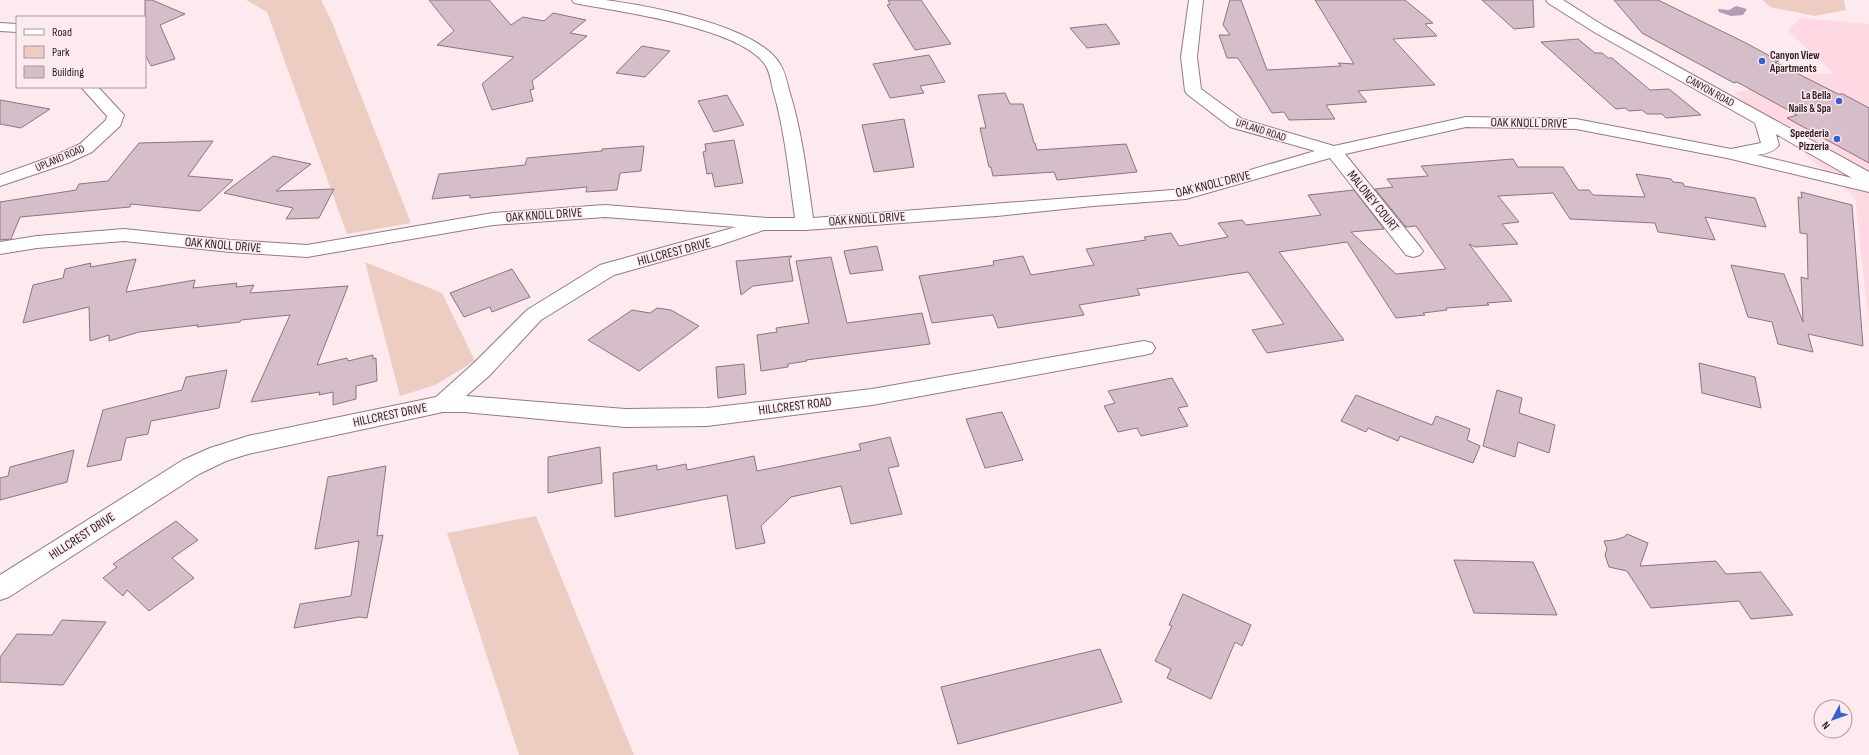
<svg xmlns="http://www.w3.org/2000/svg" width="1869" height="755" font-family="'Sofia Sans Condensed',sans-serif">
<rect width="100%" height="100%" fill="#fceaee"/>
<path fill="#ffd9e2" d="M 1800,18 L 1869,24 L 1869,324 L 1855,197 L 1734,93 L 1812,74 L 1834,74 L 1788,31 Z"/>
<g fill="#edcdc1">
<path d="M 246,0 L 321,0 L 332,22 L 411,223 L 347,234 L 267,12 Z"/>
<path d="M 1763,0 L 1844,0 L 1846,10 L 1815,16 L 1770,7 Z"/>
<path d="M 365,262 L 442,293 L 475,361 L 435,385 L 400,396 Z"/>
<path d="M 536,516 L 634,755 L 519,755 L 447,533 Z"/>
</g>
<path fill="#b49cb6" d="M 1736,6 L 1747,9 L 1743,15 L 1731,16 L 1719,12 L 1718,9 L 1729,10 Z"/>
<g fill="#d5bdca" stroke="#8b7581">
<path d="M 145,0 L 152,0 L 185,14 L 160,25 L 175,59 L 151,66 L 145,54 Z"/>
<path d="M 429,0 L 489,0 L 511,25 L 523,17 L 544,21 L 553,13 L 586,20 L 570,33 L 587,36 L 532,81 L 534,89 L 530,90 L 533,101 L 492,110 L 482,84 L 514,57 L 437,45 L 454,31 Z"/>
<path d="M 888,0 L 921,0 L 951,44 L 915,50 L 887,5 L 890,4 Z"/>
<path d="M 1230,0 L 1241,0 L 1267,70 L 1341,66 L 1338,63 L 1354,64 L 1315,0 L 1405,0 L 1433,23 L 1425,24 L 1437,36 L 1393,39 L 1435,85 L 1358,91 L 1367,102 L 1326,105 L 1335,119 L 1289,120 L 1284,112 L 1272,113 L 1238,58 L 1227,58 L 1219,35 L 1230,35 L 1223,25 Z"/>
<path d="M 1482,0 L 1533,0 L 1534,27 L 1514,29 Z"/>
<path d="M 1614,0 L 1658,0 L 1746,43 L 1779,61 L 1775,62 L 1838,94 L 1843,94 L 1869,108 L 1869,163 L 1787,118 L 1797,115 L 1737,82 L 1734,83 L 1642,33 Z"/>
<path d="M 1106,24 L 1120,44 L 1087,48 L 1070,28 Z"/>
<path d="M 1578,39 L 1595,53 L 1602,53 L 1608,58 L 1612,58 L 1650,90 L 1669,89 L 1701,115 L 1666,118 L 1662,114 L 1647,114 L 1642,110 L 1629,111 L 1625,108 L 1616,109 L 1541,42 Z"/>
<path d="M 642,46 L 670,51 L 645,77 L 616,73 Z"/>
<path d="M 929,55 L 945,82 L 920,86 L 924,93 L 890,98 L 873,64 Z"/>
<path d="M 1005,93 L 1010,104 L 1023,104 L 1034,143 L 1035,143 L 1037,150 L 1126,144 L 1137,172 L 1057,180 L 1054,172 L 993,176 L 991,167 L 989,167 L 980,128 L 986,128 L 978,95 Z"/>
<path d="M 727,95 L 744,125 L 714,132 L 698,101 Z"/>
<path d="M 0,100 L 50,109 L 21,128 L 0,124 Z"/>
<path d="M 904,119 L 914,167 L 874,172 L 862,125 Z"/>
<path d="M 734,140 L 743,183 L 715,187 L 712,173 L 707,174 L 703,152 L 706,151 L 705,144 Z"/>
<path d="M 213,141 L 188,176 L 233,180 L 200,211 L 131,204 L 130,207 L 20,217 L 11,239 L 0,240 L 0,202 L 76,190 L 79,184 L 108,181 L 139,143 Z"/>
<path d="M 644,146 L 641,171 L 620,173 L 617,190 L 586,192 L 587,187 L 470,198 L 470,195 L 432,199 L 439,174 L 525,165 L 527,158 L 602,151 L 602,149 Z"/>
<path d="M 273,156 L 311,164 L 276,191 L 334,189 L 319,218 L 286,219 L 293,208 L 224,193 Z"/>
<path d="M 1513,159 L 1518,167 L 1563,167 L 1578,190 L 1589,190 L 1593,195 L 1645,197 L 1636,174 L 1671,179 L 1673,182 L 1683,183 L 1684,186 L 1755,198 L 1766,227 L 1705,217 L 1715,240 L 1658,232 L 1655,223 L 1570,219 L 1553,193 L 1498,196 L 1519,222 L 1502,224 L 1518,244 L 1475,247 L 1469,244 L 1512,301 L 1487,303 L 1489,305 L 1446,308 L 1447,310 L 1423,313 L 1425,315 L 1396,318 L 1347,242 L 1279,252 L 1344,340 L 1267,353 L 1252,330 L 1284,324 L 1248,272 L 1137,289 L 1140,295 L 1079,305 L 1084,315 L 998,328 L 993,315 L 932,323 L 919,276 L 994,265 L 993,261 L 1023,256 L 1031,275 L 1094,265 L 1086,249 L 1146,240 L 1144,237 L 1171,233 L 1179,246 L 1228,237 L 1218,223 L 1242,220 L 1246,225 L 1321,215 L 1308,195 L 1354,190 L 1384,229 L 1351,232 L 1396,274 L 1446,269 L 1416,226 L 1406,227 L 1375,189 L 1393,187 L 1387,179 L 1428,176 L 1421,166 Z"/>
<path d="M 1801,192 L 1852,205 L 1863,346 L 1808,334 L 1813,352 L 1778,344 L 1772,322 L 1748,317 L 1731,265 L 1784,274 L 1803,322 L 1801,277 L 1808,279 L 1807,234 L 1800,233 L 1798,197 L 1802,198 Z"/>
<path d="M 877,246 L 883,270 L 850,274 L 844,251 Z"/>
<path d="M 792,256 L 789,259 L 793,281 L 753,286 L 741,295 L 736,261 Z"/>
<path d="M 831,257 L 847,323 L 922,313 L 930,344 L 806,360 L 807,361 L 788,364 L 788,367 L 761,371 L 757,335 L 777,332 L 776,328 L 809,323 L 796,261 Z"/>
<path d="M 136,259 L 126,292 L 195,280 L 193,288 L 237,283 L 236,287 L 254,285 L 250,293 L 348,286 L 317,365 L 347,358 L 348,361 L 373,355 L 373,359 L 376,358 L 377,381 L 356,386 L 356,399 L 333,405 L 333,392 L 319,395 L 320,392 L 251,402 L 290,315 L 241,320 L 240,322 L 197,327 L 198,325 L 139,332 L 109,341 L 109,335 L 90,341 L 89,307 L 23,323 L 33,285 L 63,278 L 65,269 L 91,263 L 90,267 Z"/>
<path d="M 512,269 L 530,297 L 492,312 L 490,307 L 464,317 L 450,293 Z"/>
<path d="M 657,308 L 671,310 L 699,326 L 639,371 L 588,340 L 632,310 L 650,313 Z"/>
<path d="M 1699,363 L 1755,377 L 1761,408 L 1702,393 Z"/>
<path d="M 744,364 L 746,394 L 718,398 L 716,367 Z"/>
<path d="M 227,370 L 219,408 L 151,421 L 148,434 L 126,438 L 121,460 L 87,467 L 103,410 L 182,390 L 186,377 Z"/>
<path d="M 1172,378 L 1188,406 L 1178,408 L 1188,426 L 1141,436 L 1137,428 L 1118,432 L 1104,406 L 1115,403 L 1108,391 Z"/>
<path d="M 1497,390 L 1522,398 L 1519,413 L 1555,425 L 1549,453 L 1518,442 L 1515,457 L 1483,446 Z"/>
<path d="M 1356,395 L 1432,425 L 1436,416 L 1470,429 L 1467,440 L 1480,446 L 1473,463 L 1400,436 L 1398,441 L 1368,428 L 1366,432 L 1341,421 Z"/>
<path d="M 1002,412 L 1023,460 L 985,468 L 966,419 Z"/>
<path d="M 890,437 L 899,466 L 888,468 L 902,514 L 851,524 L 841,486 L 791,497 L 761,526 L 765,543 L 736,549 L 727,495 L 615,517 L 613,473 L 657,465 L 657,470 L 686,464 L 687,470 L 754,456 L 757,471 L 861,450 L 859,444 Z"/>
<path d="M 600,447 L 602,483 L 548,493 L 548,457 Z"/>
<path d="M 74,450 L 67,482 L 0,500 L 0,478 L 8,476 L 10,467 Z"/>
<path d="M 386,466 L 377,536 L 383,535 L 367,618 L 359,617 L 294,628 L 300,604 L 351,596 L 359,541 L 315,549 L 328,477 Z"/>
<path d="M 176,521 L 198,540 L 172,558 L 194,578 L 149,611 L 127,590 L 123,596 L 103,578 L 117,567 L 113,564 Z"/>
<path d="M 1627,534 L 1648,543 L 1640,566 L 1716,561 L 1726,574 L 1761,572 L 1793,615 L 1751,619 L 1739,601 L 1651,608 L 1627,571 L 1609,567 L 1605,555 L 1607,549 L 1604,541 L 1614,540 L 1624,537 Z"/>
<path d="M 1454,560 L 1533,562 L 1557,615 L 1474,613 Z"/>
<path d="M 1183,594 L 1251,625 L 1242,646 L 1235,642 L 1211,699 L 1167,678 L 1171,669 L 1155,661 L 1172,626 L 1169,625 Z"/>
<path d="M 62,620 L 106,622 L 63,685 L 0,682 L 0,657 L 17,634 L 52,635 Z"/>
<path d="M 1100,649 L 1122,702 L 958,744 L 941,687 Z"/>
</g>
<g fill="none" stroke-linecap="round" stroke-linejoin="round">
<defs>
<g id="minor">
<path d="M 572,0 C 583,0 594,0 605,0 C 649,6 757,25 780,64 C 785,72 787,81 789,90 C 802,131 807,175 813,218 L 1185,189 L 1315,151 L 1230,127 L 1187,94 L 1185,91 L 1181,57 L 1189,0 L 1203,0 L 1197,57 L 1201,89 L 1242,119 L 1334,146 L 1466,117 L 1576,119 L 1731,149 L 1761,143 L 1755,123 L 1594,32 L 1548,3 L 1546,0 L 1563,0 L 1604,26 L 1869,172 L 1869,192 L 1727,158 L 1576,129 L 1466,127 L 1345,154 L 1420,247 L 1423,251 L 1420,255 L 1413,257 L 1406,255 L 1330,158 L 1186,199 L 1093,206 L 997,216 L 805,230 L 764,230 L 720,245 L 614,275 L 541,320 L 489,376 L 466,396 L 625,409 L 707,408 L 872,389 L 1144,341 L 1152,343 L 1155,348 L 1152,353 L 1144,355 L 872,405 L 707,426 L 625,427 L 464,412 L 443,412 L 248,454 L 226,461 L 199,474 L 9,597 L 0,600 L 0,575 L 183,460 L 210,448 L 248,436 L 436,397 L 473,364 L 527,310 L 600,265 L 736,227 L 605,217 L 493,225 L 307,257 L 230,252 L 124,241 L 37,248 L 0,254 L 0,242 L 37,236 L 124,229 L 230,240 L 307,245 L 493,213 L 605,205 L 767,218 L 795,218 C 789,175 785,131 773,90 C 771,82 770,73 766,66 C 743,28 622,12 579,4 L 574,3 ZM 1776,134 L 1852,178 L 1757,155 C 1765,154 1774,152 1779,145 Z"/>
<path d="M 0,23 L 17,24 L 17,32 L 0,31 Z"/>
<path d="M 81,87 L 98,87 L 124,115 L 120,126 L 92,152 L 68,163 L 0,186 L 0,175 L 56,155 L 80,144 L 106,120 L 107,116 Z"/>
</g>
</defs>
<use href="#minor" stroke="#957b81" stroke-width="2"/>
<use href="#minor" fill="#fff" fill-rule="evenodd"/>
</g>
<g fill="#3860d1" stroke="#fceaee" stroke-width="1.5">
<circle cx="1762" cy="61" r="4"/>
<circle cx="1839" cy="101" r="4"/>
<circle cx="1837" cy="139" r="4"/>
</g>
<g text-anchor="middle" dominant-baseline="central" stroke-width="3" stroke-linejoin="round" paint-order="stroke">
<g font-size="11" font-weight="bold" fill="#291e21" stroke="#fceaee" text-anchor="end">
<text x="1770" y="55" text-anchor="start">Canyon View<tspan x="1770" dy="13">Apartments</tspan></text>
<text x="1831" y="95">La Bella<tspan x="1831" dy="13">Nails &amp; Spa</tspan></text>
<text x="1829" y="133">Speederia<tspan x="1829" dy="13">Pizzeria</tspan></text>
</g>
<g font-size="11" fill="#291e21" stroke="#fceaee">
<text transform="translate(1710 91) rotate(29)">CANYON ROAD</text>
<text transform="translate(1261 130) rotate(18)">UPLAND ROAD</text>
<text transform="translate(60 158) rotate(-23)">UPLAND ROAD</text>
</g>
<g font-size="13" fill="#291e21" stroke="#fceaee">
<text transform="translate(1529 123) rotate(1)">OAK KNOLL DRIVE</text>
<text transform="translate(1213 184) rotate(-14)">OAK KNOLL DRIVE</text>
<text transform="translate(1373 201) rotate(51)">MALONEY COURT</text>
<text transform="translate(544 215) rotate(-4)">OAK KNOLL DRIVE</text>
<text transform="translate(867 219) rotate(-4)">OAK KNOLL DRIVE</text>
<text transform="translate(223 245) rotate(5)">OAK KNOLL DRIVE</text>
<text transform="translate(674 252) rotate(-15)">HILLCREST DRIVE</text>
<text transform="translate(795 406) rotate(-7)">HILLCREST ROAD</text>
<text transform="translate(390 415) rotate(-12)">HILLCREST DRIVE</text>
<text transform="translate(82 536) rotate(-33)">HILLCREST DRIVE</text>
</g>
</g>
<rect x="16" y="16" width="130" height="72" fill="#fceaee" stroke="#a8989c"/>
<rect x="24" y="29" width="20" height="6" fill="#ffffff" stroke="#a8989c"/>
<text x="52" y="36" font-size="12" fill="#291e21">Road</text>
<rect x="24" y="46" width="20" height="12" fill="#edcdc1" stroke="#a8989c"/>
<text x="52" y="56" font-size="12" fill="#291e21">Park</text>
<rect x="24" y="66" width="20" height="12" fill="#d5bdca" stroke="#a8989c"/>
<text x="52" y="76" font-size="12" fill="#291e21">Building</text>
<g transform="translate(1833 719) rotate(229)"><circle r="19" fill="#fceaee" stroke="#a8989c"/>
<path d="M0-3L7 15L0 10L-7 15Z" fill="#3860d1"/>
<text y="-6" font-size="11" font-weight="bold" text-anchor="middle" fill="#291e21">N</text>
</g>
</svg>
